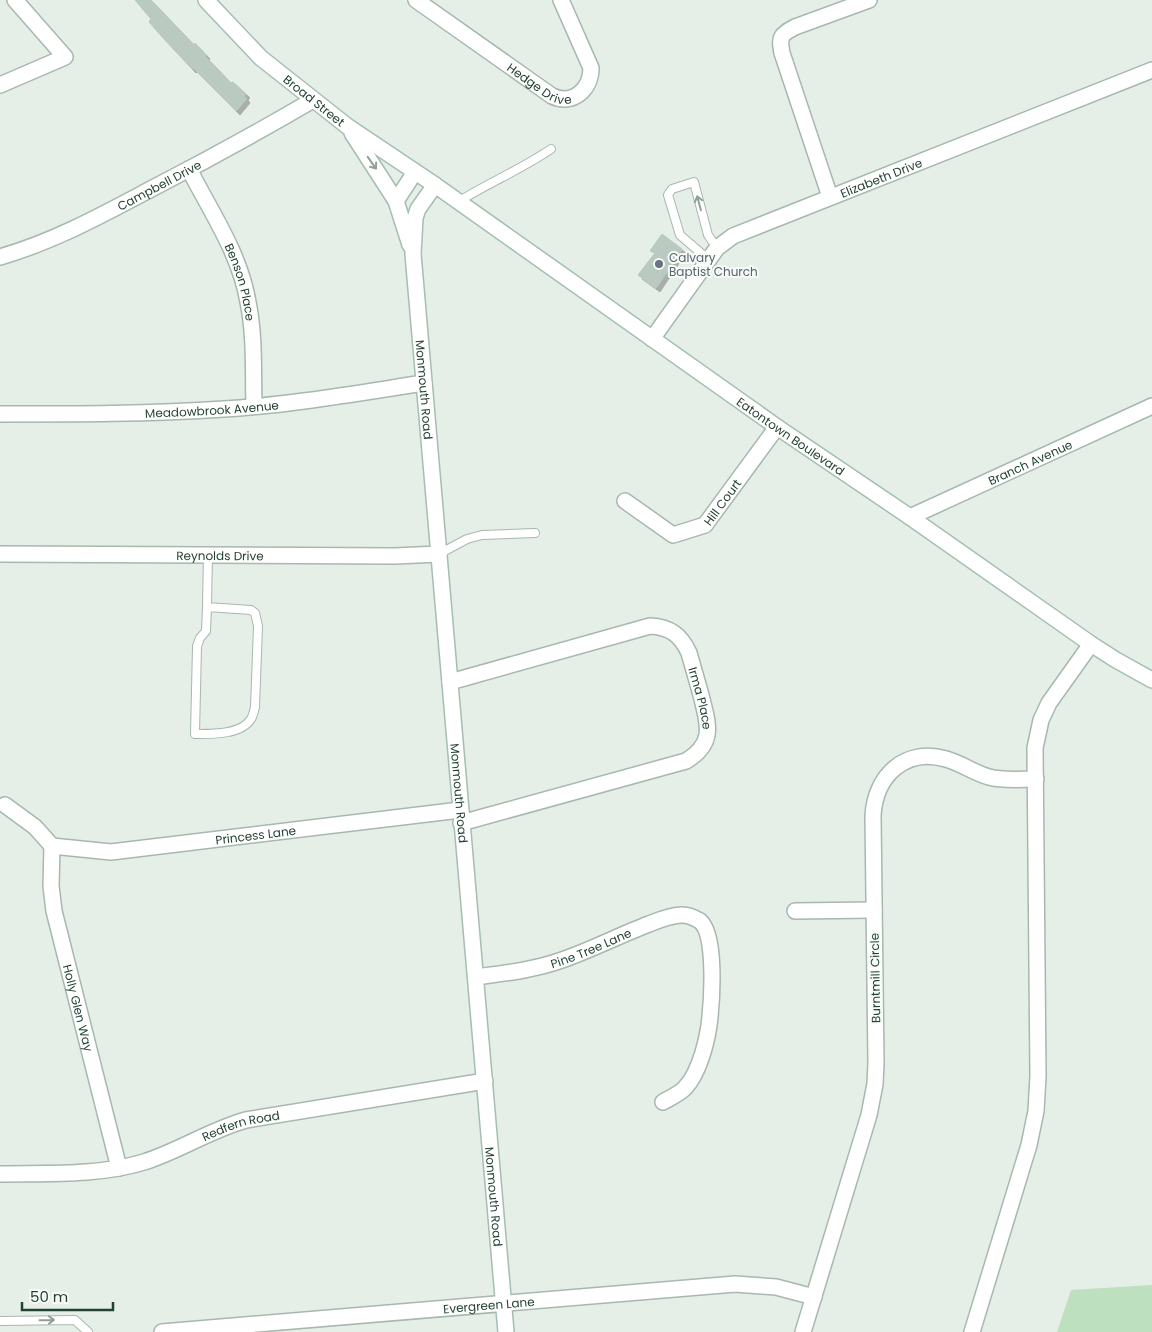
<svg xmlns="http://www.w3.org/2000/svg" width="1152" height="1332" font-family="Poppins,sans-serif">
<defs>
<filter id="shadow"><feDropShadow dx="4" dy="4" stdDeviation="0" flood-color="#0004"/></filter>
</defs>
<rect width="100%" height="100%" fill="#e5efe8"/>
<path fill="#bde0be" d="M 1152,1285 L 1152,1332 L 1057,1332 L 1071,1290 Z"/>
<g fill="#bacac0" stroke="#b6c9bd" filter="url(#shadow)">
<path d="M 135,0 L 151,0 L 194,45 L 195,43 L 206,55 L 205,56 L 231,83 L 233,82 L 246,94 L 244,96 L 246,99 L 236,111 L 193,68 L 192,69 L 164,39 L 149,22 L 151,19 Z"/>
<path d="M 662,234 L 682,249 L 656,288 L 638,275 L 655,253 L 650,251 Z"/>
</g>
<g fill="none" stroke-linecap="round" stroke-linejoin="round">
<defs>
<g id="lane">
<path d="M 458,202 C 488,183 522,169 551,149"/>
<path d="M 709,260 L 680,235 L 668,195 L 672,189 L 694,182 L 708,235 L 717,248"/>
<path d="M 439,554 L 467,539 L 482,535 L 535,533"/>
<path d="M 207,607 L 206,631 L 200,638 L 197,646 L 195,734 C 211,734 241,735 251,719 C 253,716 254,711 255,707 L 258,626 L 255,613 L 251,610 L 207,607 L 208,555"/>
<path d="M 0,1321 L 75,1320 L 88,1332"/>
</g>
<g id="street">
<path id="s1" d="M 416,0 L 552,96 C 573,106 591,89 591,68 L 561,0"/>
<path d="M 0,85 L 65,57 L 15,0"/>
<path id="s2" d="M 189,169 C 211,212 240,254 248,302 C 255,336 253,372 254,406"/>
<path d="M 830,197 L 782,53 C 779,37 780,35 795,27 L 869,0"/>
<path id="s3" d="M 0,257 C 55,241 102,215 153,188 C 207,160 260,131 313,100"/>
<path id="s4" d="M 652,339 L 717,248 L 733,236 L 1152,70"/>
<path id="s5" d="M 0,414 C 74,414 150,414 224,409 C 290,405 358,393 424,383"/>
<path id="s6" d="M 625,501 L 673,535 L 705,525 L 777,427"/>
<path id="s7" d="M 910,517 L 1152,406"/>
<path id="s8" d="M 0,554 L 395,556 L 439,554"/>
<path id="s9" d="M 450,682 L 650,626 C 670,627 681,635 689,653 C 693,667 697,681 701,695 C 708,724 716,743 686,761 L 461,823"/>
<path d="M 5,805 L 35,827 L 52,846"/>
<path id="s10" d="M 52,846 L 111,852 L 460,810"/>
<path id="s11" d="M 52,846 L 51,886 L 54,911 L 119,1168"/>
<path d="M 795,911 L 874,910"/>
<path id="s12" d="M 476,977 C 505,973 534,970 562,960 C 591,950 620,935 649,924 C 659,920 671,915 682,915 C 688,915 695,918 700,921 C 716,934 712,997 710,1017 C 708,1038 700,1072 685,1088 C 679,1094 670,1098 663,1102"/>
<path id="s13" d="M 0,1174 C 48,1173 98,1176 144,1162 C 179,1151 210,1130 246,1120 L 485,1081"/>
<path id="s14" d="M 162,1332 L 735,1284 L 776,1287 L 814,1297"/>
<path d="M 803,1332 L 869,1115 L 875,1084 L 876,1063 L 873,816 C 875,776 905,747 946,759 C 961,763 974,773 989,777 C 1003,781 1021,779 1036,779"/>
<path d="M 972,1332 L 1029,1145 L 1036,1111 L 1038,1076 L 1035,748 L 1041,720 L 1049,703 L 1091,644"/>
</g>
<g id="secondary">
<path id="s15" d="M 206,0 L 261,58 L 347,126 L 435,185 L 777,427 L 910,517 L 1091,644 L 1116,660 L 1152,680"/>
<path d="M 352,133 L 396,201 L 410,245"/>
<path id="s16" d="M 435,185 L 418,209 L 415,218 L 413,254 L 506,1332"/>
<path d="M 396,201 L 415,172"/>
</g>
</defs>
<use href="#lane" stroke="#a7b8ae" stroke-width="10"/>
<use href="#street" stroke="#a7b8ae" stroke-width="18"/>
<use href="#secondary" stroke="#a5beb0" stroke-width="18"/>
<use href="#lane" stroke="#fff" stroke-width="8"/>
<use href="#street" stroke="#fff" stroke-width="15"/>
<use href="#secondary" stroke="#fff" stroke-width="15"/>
</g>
<defs><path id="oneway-shaft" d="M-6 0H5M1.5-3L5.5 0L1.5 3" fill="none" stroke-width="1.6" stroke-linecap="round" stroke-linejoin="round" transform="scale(1.25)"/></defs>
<g stroke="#91a098">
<use href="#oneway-shaft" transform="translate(372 163) rotate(55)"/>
<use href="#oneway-shaft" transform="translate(699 203) rotate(-105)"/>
<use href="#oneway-shaft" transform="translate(47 1320) rotate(-1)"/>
</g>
<circle fill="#6b7280" stroke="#f6fbf7" stroke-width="2" cx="659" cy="264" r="5"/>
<g text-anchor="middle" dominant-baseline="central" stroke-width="4" stroke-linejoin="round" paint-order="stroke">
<g font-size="12" fill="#234232" stroke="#f6fbf7">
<text stroke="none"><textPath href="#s1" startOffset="150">Hedge Drive</textPath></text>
<text stroke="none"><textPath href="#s15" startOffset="148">Broad Street</textPath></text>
<text stroke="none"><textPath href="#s4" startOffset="291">Elizabeth Drive</textPath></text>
<text stroke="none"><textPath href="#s3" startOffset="175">Campbell Drive</textPath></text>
<text stroke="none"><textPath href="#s2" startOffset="125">Benson Place</textPath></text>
<text stroke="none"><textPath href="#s16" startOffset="211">Monmouth Road</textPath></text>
<text stroke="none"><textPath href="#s5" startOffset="212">Meadowbrook Avenue</textPath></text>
<text stroke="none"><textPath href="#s15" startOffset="731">Eatontown Boulevard</textPath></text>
<text stroke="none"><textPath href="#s7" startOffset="132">Branch Avenue</textPath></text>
<text stroke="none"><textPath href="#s6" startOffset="121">Hill Court</textPath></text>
<text stroke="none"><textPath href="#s8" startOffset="220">Reynolds Drive</textPath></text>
<text stroke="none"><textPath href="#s9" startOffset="305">Irma Place</textPath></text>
<text stroke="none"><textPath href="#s16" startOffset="616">Monmouth Road</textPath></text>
<text stroke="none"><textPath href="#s10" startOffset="205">Princess Lane</textPath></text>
<text stroke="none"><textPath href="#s12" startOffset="119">Pine Tree Lane</textPath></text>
<text transform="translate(875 978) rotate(-91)">Burntmill Circle</text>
<text stroke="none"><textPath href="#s11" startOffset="165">Holly Glen Way</textPath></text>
<text stroke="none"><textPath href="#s13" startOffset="249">Redfern Road</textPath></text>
<text stroke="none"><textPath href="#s16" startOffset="1021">Monmouth Road</textPath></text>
<text stroke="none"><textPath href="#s14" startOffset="328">Evergreen Lane</textPath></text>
</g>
<g font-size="12" fill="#5b616d" stroke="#f6fbf7" text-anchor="start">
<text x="669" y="257">Calvary<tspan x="669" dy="14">Baptist Church</tspan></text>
</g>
</g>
<path d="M22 1302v8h91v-8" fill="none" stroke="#234232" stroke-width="2.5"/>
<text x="30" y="1302" font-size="15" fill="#234232" stroke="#f6fbf7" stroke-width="4" paint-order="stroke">50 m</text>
</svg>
